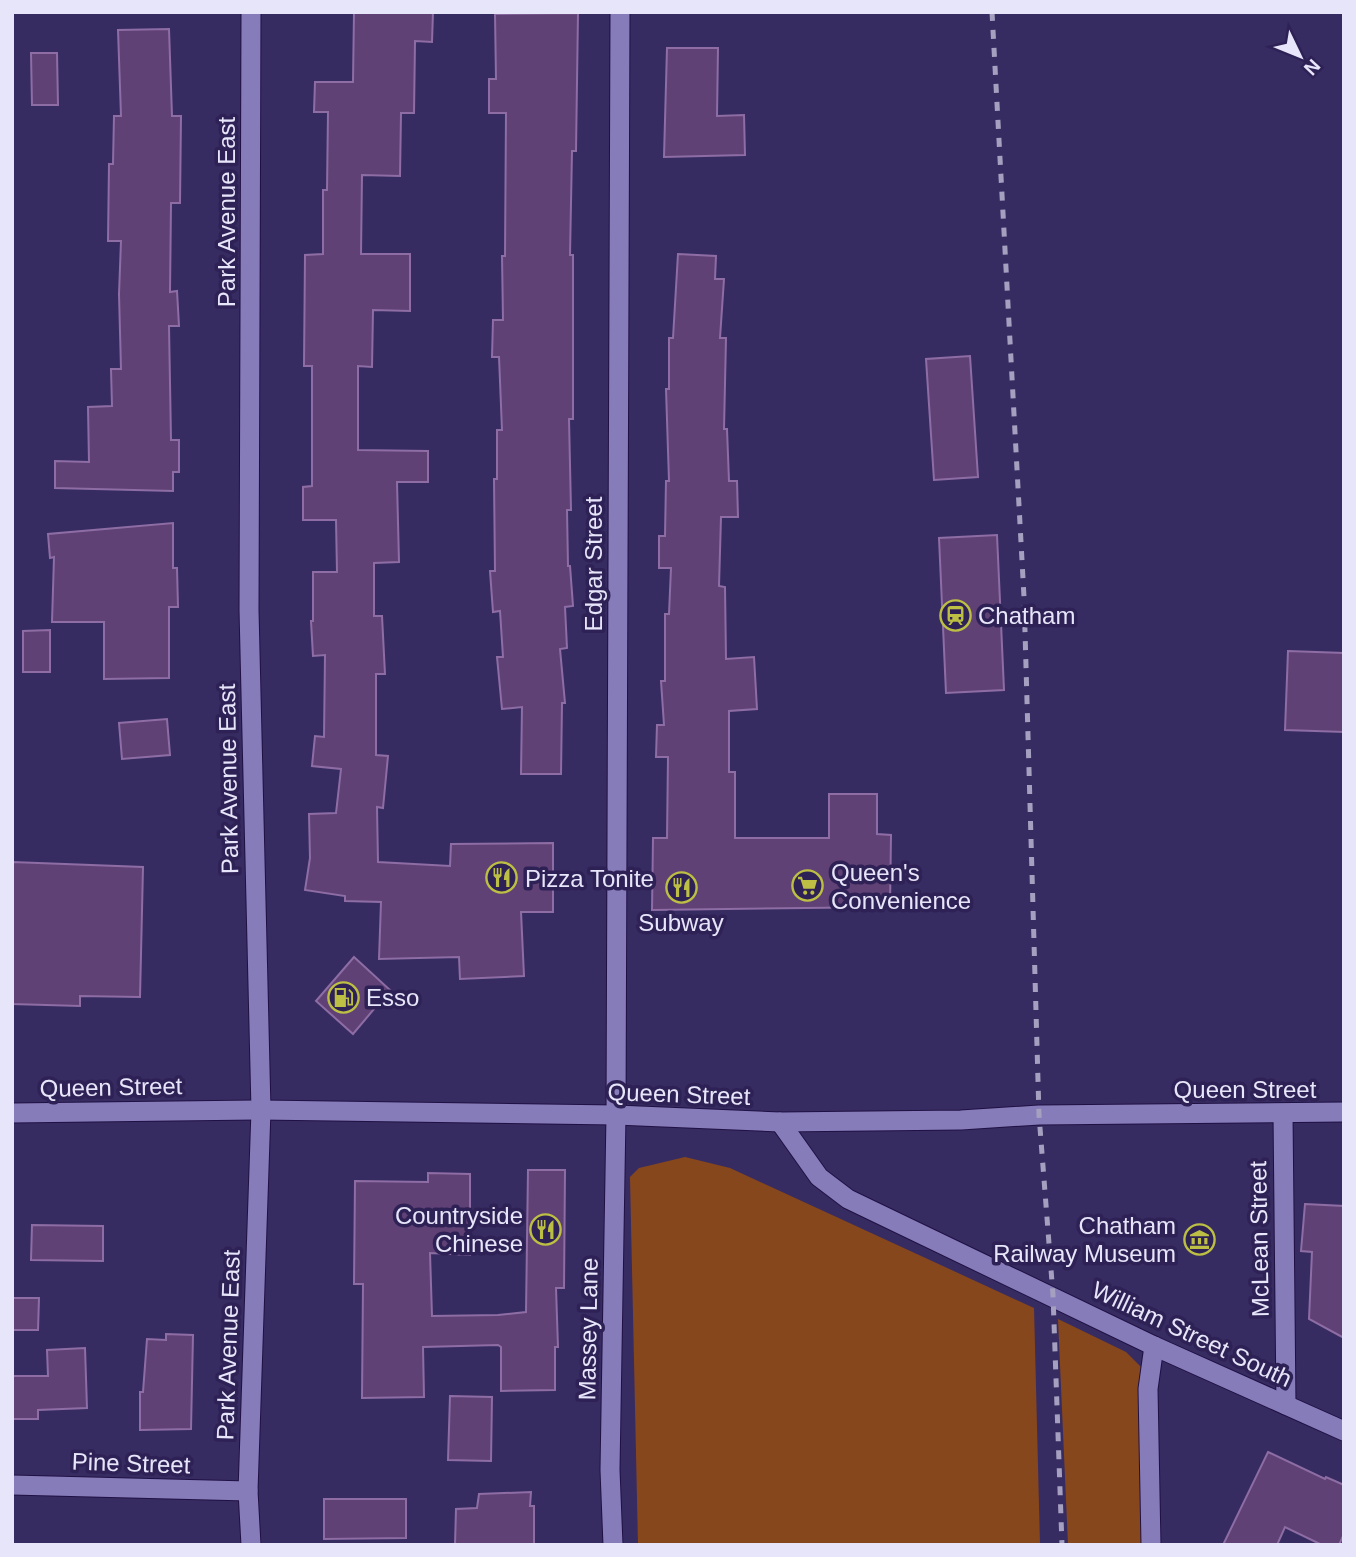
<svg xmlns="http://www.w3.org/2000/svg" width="1356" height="1557" font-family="Helvetica,sans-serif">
<rect width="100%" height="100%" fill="#372c61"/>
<g fill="#87471d">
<path d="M 685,1157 L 730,1168 L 1034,1308 L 1040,1545 L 638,1545 L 630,1177 L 639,1168 Z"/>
<path d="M 1058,1319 L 1126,1352 L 1143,1369 L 1155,1545 L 1068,1545 Z"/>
</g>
<g fill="#604175" stroke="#8d6da4" stroke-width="2">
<path d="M 354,12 L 433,12 L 432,42 L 415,41 L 414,113 L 401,113 L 400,176 L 362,175 L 361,254 L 410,254 L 410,311 L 373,310 L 372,367 L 358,366 L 358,450 L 428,451 L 428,482 L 397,482 L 399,562 L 374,563 L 374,616 L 382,616 L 385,674 L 376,674 L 376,755 L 388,756 L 383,808 L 377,807 L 378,862 L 450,866 L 451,844 L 553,843 L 553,912 L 521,912 L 524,976 L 460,979 L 459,957 L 379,959 L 381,902 L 345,901 L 345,896 L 305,890 L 310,858 L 309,814 L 336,813 L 341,769 L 312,766 L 315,736 L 324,737 L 325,655 L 313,656 L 311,621 L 313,621 L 313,572 L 337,572 L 336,520 L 303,520 L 303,487 L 312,486 L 312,366 L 304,366 L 305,255 L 323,254 L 323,190 L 327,190 L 328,112 L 314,112 L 315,82 L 353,82 Z"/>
<path d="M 578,13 L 576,151 L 572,151 L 570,255 L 573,255 L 573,419 L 569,419 L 571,510 L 567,510 L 568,566 L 570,566 L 573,606 L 565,607 L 567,648 L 560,649 L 565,703 L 562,703 L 561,774 L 521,774 L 522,707 L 502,709 L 497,657 L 503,657 L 500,611 L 493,612 L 490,571 L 495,571 L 494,479 L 497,479 L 497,430 L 502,430 L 499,357 L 492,357 L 493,320 L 503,320 L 502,256 L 505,256 L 506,113 L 489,113 L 489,79 L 496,79 L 495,14 Z"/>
<path d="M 169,29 L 172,116 L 181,116 L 180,203 L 171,203 L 170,292 L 177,291 L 179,326 L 169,326 L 171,440 L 179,440 L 179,472 L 173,472 L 173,491 L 55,488 L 55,461 L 89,462 L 88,407 L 112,406 L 111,369 L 121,369 L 119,294 L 121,241 L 108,241 L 109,164 L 113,164 L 114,116 L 121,116 L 118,30 Z"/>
<path d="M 667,48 L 718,48 L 717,116 L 744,115 L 745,155 L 664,157 Z"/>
<path d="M 31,53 L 57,53 L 58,105 L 32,105 Z"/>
<path d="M 678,254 L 716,256 L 715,279 L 724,279 L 720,338 L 726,338 L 724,429 L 727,429 L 729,481 L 737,481 L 738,517 L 721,517 L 719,586 L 725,587 L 726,659 L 754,657 L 757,709 L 729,711 L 729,772 L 735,772 L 735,838 L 829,838 L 829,794 L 877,794 L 877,834 L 891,835 L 890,907 L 652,910 L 653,838 L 667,838 L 668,757 L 656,757 L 657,725 L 664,725 L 661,681 L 665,681 L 665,614 L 669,614 L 671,568 L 659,568 L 659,536 L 665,536 L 666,481 L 669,481 L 666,389 L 669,389 L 669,338 L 673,338 Z"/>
<path d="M 970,356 L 978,477 L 934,480 L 926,359 Z"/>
<path d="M 173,523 L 173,568 L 177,568 L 178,607 L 169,607 L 169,678 L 104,679 L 104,622 L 52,622 L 54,557 L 50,558 L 48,534 Z"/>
<path d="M 997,535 L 1004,690 L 946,693 L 939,538 Z"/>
<path d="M 50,630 L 50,672 L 23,672 L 23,631 Z"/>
<path d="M 1288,651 L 1344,653 L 1344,732 L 1285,730 Z"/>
<path d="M 167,719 L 170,755 L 122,759 L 119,723 Z"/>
<path d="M 12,862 L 143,867 L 140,997 L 80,996 L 80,1006 L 12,1004 Z"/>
<path d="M 354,957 L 390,990 L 353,1034 L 316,1001 Z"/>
<path d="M 528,1170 L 565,1170 L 564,1288 L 556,1288 L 558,1347 L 555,1347 L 555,1390 L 501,1391 L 501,1347 L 498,1345 L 423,1347 L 424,1397 L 362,1398 L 363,1284 L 354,1284 L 355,1181 L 428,1182 L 428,1173 L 470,1174 L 470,1255 L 430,1253 L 432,1316 L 498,1315 L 526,1312 Z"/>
<path d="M 1305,1204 L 1344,1206 L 1344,1338 L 1309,1319 L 1312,1252 L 1301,1251 Z"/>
<path d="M 32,1225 L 103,1226 L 103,1261 L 31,1260 Z"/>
<path d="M 12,1298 L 39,1298 L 38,1330 L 12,1330 Z"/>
<path d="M 166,1334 L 193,1335 L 191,1429 L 140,1430 L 140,1392 L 143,1392 L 147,1339 L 166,1340 Z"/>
<path d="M 85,1348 L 87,1408 L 38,1410 L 38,1419 L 12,1419 L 12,1376 L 48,1376 L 47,1350 Z"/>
<path d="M 450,1396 L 492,1397 L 491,1461 L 448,1460 Z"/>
<path d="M 1268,1452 L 1325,1479 L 1326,1477 L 1344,1485 L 1344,1534 L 1339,1545 L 1322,1545 L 1285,1527 L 1277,1545 L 1223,1545 Z"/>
<path d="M 531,1492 L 530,1506 L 534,1506 L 534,1545 L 455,1545 L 456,1509 L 477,1508 L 479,1494 Z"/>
<path d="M 324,1499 L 406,1499 L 406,1538 L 324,1539 Z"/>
</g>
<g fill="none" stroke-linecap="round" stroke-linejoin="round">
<defs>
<g id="minor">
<path d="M 1283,1114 L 1286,1405"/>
<path d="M 12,1485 L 248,1491"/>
<path d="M 613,1545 L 610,1470 L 616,1115 L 620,12"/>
<path d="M 1151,1545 L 1148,1389 L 1154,1346"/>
</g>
<path id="tertiary" d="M 780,1122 L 819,1177 L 848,1199 L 1154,1346 L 1344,1431"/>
<g id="secondary">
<path d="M 12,1113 L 261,1110 L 616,1115 L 780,1122 L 961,1120 L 1039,1115 L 1344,1112"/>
<path d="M 251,1545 L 248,1491 L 261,1110 L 249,610 L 251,12"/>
</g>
</defs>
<use href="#minor" stroke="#201144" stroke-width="21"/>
<use href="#tertiary" stroke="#201144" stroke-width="21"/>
<use href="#secondary" stroke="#201144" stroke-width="21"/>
<use href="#minor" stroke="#867cb9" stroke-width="19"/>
<use href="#tertiary" stroke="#867cb9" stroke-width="19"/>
<use href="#secondary" stroke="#867cb9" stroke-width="19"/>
<path stroke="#a5a0c0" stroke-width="5" stroke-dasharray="9 9" stroke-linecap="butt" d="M 992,12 L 1024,597 L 1039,1115 L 1053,1295 L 1062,1545"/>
</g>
<defs>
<symbol id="station-ring" viewBox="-11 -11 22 22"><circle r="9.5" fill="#2e2155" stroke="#bcbf43" stroke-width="1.5"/><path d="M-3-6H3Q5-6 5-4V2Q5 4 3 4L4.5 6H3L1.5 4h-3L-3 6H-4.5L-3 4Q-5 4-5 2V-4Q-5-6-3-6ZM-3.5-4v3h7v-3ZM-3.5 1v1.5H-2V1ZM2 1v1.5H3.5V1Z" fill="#bcbf43"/></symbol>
<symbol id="restaurant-ring" viewBox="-11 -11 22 22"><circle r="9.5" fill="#2e2155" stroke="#bcbf43" stroke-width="1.5"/><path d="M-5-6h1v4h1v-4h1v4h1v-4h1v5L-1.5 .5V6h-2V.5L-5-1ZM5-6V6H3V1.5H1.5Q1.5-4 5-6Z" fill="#bcbf43"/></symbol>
<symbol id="supermarket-ring" viewBox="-11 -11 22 22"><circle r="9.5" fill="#2e2155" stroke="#bcbf43" stroke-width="1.5"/><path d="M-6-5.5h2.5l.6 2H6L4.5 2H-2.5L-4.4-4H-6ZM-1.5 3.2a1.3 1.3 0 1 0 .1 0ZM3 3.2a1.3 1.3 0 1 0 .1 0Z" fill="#bcbf43"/></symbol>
<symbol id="fuel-ring" viewBox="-11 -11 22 22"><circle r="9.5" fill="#2e2155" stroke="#bcbf43" stroke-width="1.5"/><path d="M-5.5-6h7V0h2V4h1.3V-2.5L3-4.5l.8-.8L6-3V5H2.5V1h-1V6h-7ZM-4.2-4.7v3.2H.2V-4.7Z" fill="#bcbf43"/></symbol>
<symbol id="museum-ring" viewBox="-11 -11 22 22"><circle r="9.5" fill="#2e2155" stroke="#bcbf43" stroke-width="1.5"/><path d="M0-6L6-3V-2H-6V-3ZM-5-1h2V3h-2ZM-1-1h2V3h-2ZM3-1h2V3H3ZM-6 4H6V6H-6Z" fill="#bcbf43"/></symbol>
</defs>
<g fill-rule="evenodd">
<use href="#station-ring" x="938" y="598" width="35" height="35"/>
<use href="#restaurant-ring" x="484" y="860" width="35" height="35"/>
<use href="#supermarket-ring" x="790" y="868" width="35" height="35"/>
<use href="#restaurant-ring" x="664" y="870" width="35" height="35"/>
<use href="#fuel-ring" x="326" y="980" width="35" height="35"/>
<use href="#restaurant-ring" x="528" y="1212" width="35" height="35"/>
<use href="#museum-ring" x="1182" y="1222" width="35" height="35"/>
</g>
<g text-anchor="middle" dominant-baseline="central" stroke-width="7" stroke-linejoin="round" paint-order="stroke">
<g font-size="24" fill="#e7e5f9" stroke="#2e2155">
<text transform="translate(226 212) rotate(-90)">Park Avenue East</text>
<text transform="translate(593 564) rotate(-90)">Edgar Street</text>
<text transform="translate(228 779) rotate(-91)">Park Avenue East</text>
<text transform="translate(111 1087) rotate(-1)">Queen Street</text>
<text x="1245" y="1089">Queen Street</text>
<text transform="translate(679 1094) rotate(2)">Queen Street</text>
<text transform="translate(1259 1239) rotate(-91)">McLean Street</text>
<text transform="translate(588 1329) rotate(-89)">Massey Lane</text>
<text transform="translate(1192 1334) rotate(25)">William Street South</text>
<text transform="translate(228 1345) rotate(-88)">Park Avenue East</text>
<text transform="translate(131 1463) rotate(2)">Pine Street</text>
</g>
<g font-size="24" fill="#e7e5f9" stroke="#2e2155" text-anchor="start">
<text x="978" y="615">Chatham</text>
<text x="831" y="872">Queen's<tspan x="831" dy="28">Convenience</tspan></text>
<text x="525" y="878">Pizza Tonite</text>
<text x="681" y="922" text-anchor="middle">Subway</text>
<text x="366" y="997">Esso</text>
<text x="523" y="1215" text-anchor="end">Countryside<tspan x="523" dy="28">Chinese</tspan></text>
<text x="1176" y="1225" text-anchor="end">Chatham<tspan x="1176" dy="28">Railway Museum</tspan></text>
</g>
</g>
<rect width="1356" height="1557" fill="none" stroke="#e7e5f9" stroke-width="28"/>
<g transform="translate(1300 56) rotate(133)" stroke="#2e2155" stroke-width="5" paint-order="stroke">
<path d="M0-5L12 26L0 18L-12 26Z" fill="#e7e5f9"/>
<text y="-10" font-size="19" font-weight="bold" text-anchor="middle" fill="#e7e5f9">N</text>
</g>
</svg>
